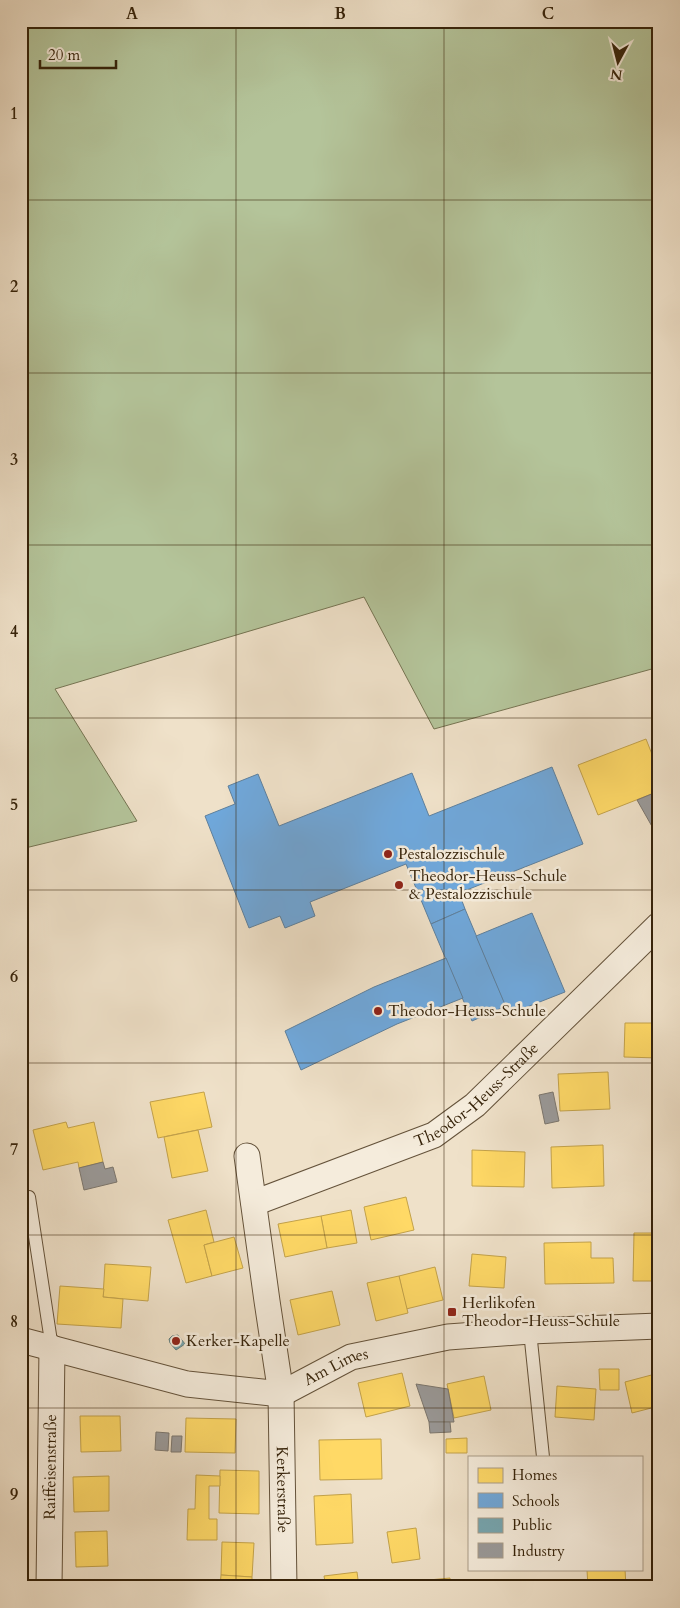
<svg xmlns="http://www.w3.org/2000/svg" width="680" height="1608" font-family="Cardo,serif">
<rect width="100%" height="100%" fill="#efe1c9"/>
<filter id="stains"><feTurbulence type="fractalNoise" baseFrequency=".004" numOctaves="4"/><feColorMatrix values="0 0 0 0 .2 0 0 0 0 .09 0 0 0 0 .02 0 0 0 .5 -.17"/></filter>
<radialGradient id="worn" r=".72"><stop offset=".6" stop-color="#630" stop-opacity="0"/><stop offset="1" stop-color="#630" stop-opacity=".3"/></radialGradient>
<path fill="#b4c49a" stroke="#757452" d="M 21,21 L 659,21 L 659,667 L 434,729 L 364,597 L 55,689 L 137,821 L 21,849 Z"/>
<g fill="#ffd966" stroke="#c3a24a">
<path d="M 646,739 L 659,772 L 659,791 L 598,815 L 578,765 Z"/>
<path d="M 625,1023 L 659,1023 L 659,1058 L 624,1057 Z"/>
<path d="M 608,1072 L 610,1109 L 560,1111 L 558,1074 Z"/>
<path d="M 204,1092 L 212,1127 L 158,1138 L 150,1102 Z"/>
<path d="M 66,1122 L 68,1128 L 94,1122 L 103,1162 L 79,1168 L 78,1162 L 43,1170 L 33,1130 Z"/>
<path d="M 198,1130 L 208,1171 L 172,1178 L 164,1137 Z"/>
<path d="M 603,1145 L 604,1186 L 552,1188 L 551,1147 Z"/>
<path d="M 472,1150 L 525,1152 L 524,1187 L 472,1186 Z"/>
<path d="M 406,1197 L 414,1230 L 371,1240 L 364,1207 Z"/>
<path d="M 206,1210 L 214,1242 L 204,1245 L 212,1276 L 186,1283 L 168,1220 Z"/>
<path d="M 351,1210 L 357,1243 L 327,1248 L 321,1216 Z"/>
<path d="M 321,1216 L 327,1248 L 285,1257 L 278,1224 Z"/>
<path d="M 634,1233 L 659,1233 L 659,1281 L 633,1281 Z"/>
<path d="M 234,1237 L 243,1268 L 212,1276 L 204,1245 Z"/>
<path d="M 591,1242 L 591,1258 L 613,1258 L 614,1283 L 545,1284 L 544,1243 Z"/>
<path d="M 472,1254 L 506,1257 L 504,1288 L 469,1286 Z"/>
<path d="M 105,1264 L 151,1267 L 148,1301 L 103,1297 Z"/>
<path d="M 21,1267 L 26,1291 L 21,1292 Z"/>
<path d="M 435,1267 L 443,1300 L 406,1309 L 399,1276 Z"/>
<path d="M 399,1276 L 408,1313 L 376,1321 L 367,1283 Z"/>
<path d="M 60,1286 L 104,1289 L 103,1297 L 123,1299 L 121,1328 L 57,1324 Z"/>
<path d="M 332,1291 L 340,1325 L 298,1335 L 290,1300 Z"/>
<path d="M 599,1369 L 619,1369 L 619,1390 L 600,1390 Z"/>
<path d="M 402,1373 L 410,1406 L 366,1417 L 358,1383 Z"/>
<path d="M 659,1373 L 659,1406 L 632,1413 L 625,1382 Z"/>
<path d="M 484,1376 L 491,1410 L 454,1418 L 447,1384 Z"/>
<path d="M 557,1386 L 596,1389 L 594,1420 L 555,1417 Z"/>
<path d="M 80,1416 L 120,1416 L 121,1451 L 81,1452 Z"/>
<path d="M 186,1418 L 236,1419 L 235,1453 L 185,1452 Z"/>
<path d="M 467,1438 L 467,1453 L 446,1453 L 446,1439 Z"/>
<path d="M 381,1439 L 382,1479 L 320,1480 L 319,1440 Z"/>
<path d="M 220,1470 L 259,1471 L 259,1514 L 219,1513 Z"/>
<path d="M 196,1475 L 220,1476 L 220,1486 L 209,1486 L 209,1519 L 217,1519 L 217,1540 L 187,1540 L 188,1509 L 195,1509 Z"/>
<path d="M 109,1476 L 109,1511 L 74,1512 L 73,1477 Z"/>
<path d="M 351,1494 L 353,1543 L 316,1545 L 314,1496 Z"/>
<path d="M 416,1528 L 420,1559 L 392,1563 L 387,1532 Z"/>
<path d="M 107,1531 L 108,1566 L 76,1567 L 75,1532 Z"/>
<path d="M 222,1542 L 254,1543 L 252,1577 L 221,1575 Z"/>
<path d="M 625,1569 L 626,1587 L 588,1587 L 587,1570 Z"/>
<path d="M 357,1572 L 359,1587 L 326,1587 L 324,1576 Z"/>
<path d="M 221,1575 L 252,1577 L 252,1587 L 220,1587 Z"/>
<path d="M 450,1578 L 450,1587 L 419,1587 L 418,1581 Z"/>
</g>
<g fill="#6fa8dc" stroke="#5e809d">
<path d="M 552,767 L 583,844 L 459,893 L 465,909 L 431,924 L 406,864 L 310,902 L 315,916 L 285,928 L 280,916 L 249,928 L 205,816 L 235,804 L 228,786 L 258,774 L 279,826 L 412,773 L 429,816 Z"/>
<path d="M 465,909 L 506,1006 L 472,1021 L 431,924 Z"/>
<path d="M 532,913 L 565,992 L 509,1014 L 476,936 Z"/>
<path d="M 446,958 L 463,998 L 397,1024 L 301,1070 L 285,1031 L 374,987 Z"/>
</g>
<path fill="#76a5af" stroke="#637e7e" d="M 178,1335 L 185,1344 L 176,1350 L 170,1343 L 169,1339 L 172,1336 Z"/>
<g fill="#999" stroke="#7b766e">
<path d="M 659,791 L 659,837 L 658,837 L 637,800 Z"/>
<path d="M 553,1092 L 559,1121 L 545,1124 L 539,1095 Z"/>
<path d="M 103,1162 L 105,1169 L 113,1167 L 117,1182 L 84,1190 L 79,1168 Z"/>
<path d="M 416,1384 L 448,1389 L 454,1422 L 429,1422 Z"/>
<path d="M 429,1422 L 450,1422 L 451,1432 L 430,1433 Z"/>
<path d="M 156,1432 L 169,1433 L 168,1451 L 155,1450 Z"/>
<path d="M 172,1436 L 182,1436 L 181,1452 L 171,1452 Z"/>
</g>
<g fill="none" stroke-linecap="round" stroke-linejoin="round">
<defs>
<g id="lane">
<path d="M 29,1197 L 52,1348"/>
<path d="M 530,1331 L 543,1457"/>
</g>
<g id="street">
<path id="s1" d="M 247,1156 L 267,1301 L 281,1394 L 284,1587"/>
<path id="s2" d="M 254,1203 L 434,1135 L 475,1105 L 659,925"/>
<path id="s3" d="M 21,1340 L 187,1384 L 281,1394 L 351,1357 L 448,1337 L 530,1331 L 659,1326"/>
<path id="s4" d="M 49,1587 L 52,1348"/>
</g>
</defs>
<use href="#lane" stroke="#64523a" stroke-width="14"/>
<use href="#street" stroke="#64523a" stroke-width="27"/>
<use href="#lane" stroke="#f5ecdc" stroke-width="12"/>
<use href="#street" stroke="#f5ecdc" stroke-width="25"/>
</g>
<path fill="none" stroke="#36230a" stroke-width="1" stroke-opacity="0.55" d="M 236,21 L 236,1587M 444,21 L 444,1587M 21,200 L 659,200M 21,373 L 659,373M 21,545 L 659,545M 21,718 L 659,718M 21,890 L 659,890M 21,1063 L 659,1063M 21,1235 L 659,1235M 21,1408 L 659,1408"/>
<g fill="#8f2418" stroke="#f5ecdc" stroke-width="2">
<circle cx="388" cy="854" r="5"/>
<circle cx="399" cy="885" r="5"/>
<circle cx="378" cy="1011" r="5"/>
<rect x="447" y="1307" width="10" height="10" rx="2.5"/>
<circle cx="176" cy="1341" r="5"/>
</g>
<g text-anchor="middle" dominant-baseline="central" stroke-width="5" stroke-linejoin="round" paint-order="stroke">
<g font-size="16" fill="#36230a" stroke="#f5ecdc" text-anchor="start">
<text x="398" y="854">Pestalozzischule</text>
<text x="409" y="876">Theodor-Heuss-Schule<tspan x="409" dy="18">&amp; Pestalozzischule</tspan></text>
<text x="388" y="1011">Theodor-Heuss-Schule</text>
<text x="462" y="1303">Herlikofen<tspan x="462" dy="18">Theodor-Heuss-Schule</tspan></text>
<text x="186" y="1341">Kerker-Kapelle</text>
</g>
<g font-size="16" fill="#36230a" stroke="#f5ecdc">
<text stroke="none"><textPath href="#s2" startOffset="250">Theodor-Heuss-Straße</textPath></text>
<text stroke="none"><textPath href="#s3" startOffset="328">Am Limes</textPath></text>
<text stroke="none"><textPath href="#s4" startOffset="120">Raiffeisenstraße</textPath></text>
<text stroke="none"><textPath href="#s1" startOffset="336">Kerkerstraße</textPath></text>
</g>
</g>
<rect width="680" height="1608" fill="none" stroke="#efe1c9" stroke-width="55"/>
<rect x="468" y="1456" width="175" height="115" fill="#f5ecdc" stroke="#a99c88"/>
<rect x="478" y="1468" width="25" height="15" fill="#ffd966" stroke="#a99c88"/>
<text x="512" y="1480" font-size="15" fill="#36230a">Homes</text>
<rect x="478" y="1493" width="25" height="15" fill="#6fa8dc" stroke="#a99c88"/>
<text x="512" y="1506" font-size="15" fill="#36230a">Schools</text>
<rect x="478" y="1518" width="25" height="15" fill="#76a5af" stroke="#a99c88"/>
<text x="512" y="1530" font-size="15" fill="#36230a">Public</text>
<rect x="478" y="1543" width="25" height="15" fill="#999999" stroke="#a99c88"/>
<text x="512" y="1556" font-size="15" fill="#36230a">Industry</text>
<g transform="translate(618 62) rotate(187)" stroke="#f5ecdc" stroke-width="4" paint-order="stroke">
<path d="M0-4L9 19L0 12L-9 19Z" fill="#36230a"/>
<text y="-8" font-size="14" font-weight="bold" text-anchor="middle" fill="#36230a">N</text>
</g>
<path d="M40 60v8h76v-8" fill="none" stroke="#36230a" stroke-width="2.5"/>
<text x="48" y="60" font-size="15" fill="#36230a" stroke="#f5ecdc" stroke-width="4" paint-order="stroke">20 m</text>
<rect x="28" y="28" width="624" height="1552" fill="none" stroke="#36230a" stroke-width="2"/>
<g font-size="16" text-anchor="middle" font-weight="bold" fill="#36230a">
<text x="132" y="19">A</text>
<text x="340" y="19">B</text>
<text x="548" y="19">C</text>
<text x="14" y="119">1</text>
<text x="14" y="292">2</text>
<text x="14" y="465">3</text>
<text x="14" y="637">4</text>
<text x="14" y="810">5</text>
<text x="14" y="982">6</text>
<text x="14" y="1155">7</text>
<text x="14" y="1327">8</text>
<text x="14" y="1500">9</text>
</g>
<rect width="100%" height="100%" filter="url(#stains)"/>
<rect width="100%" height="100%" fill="url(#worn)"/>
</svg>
